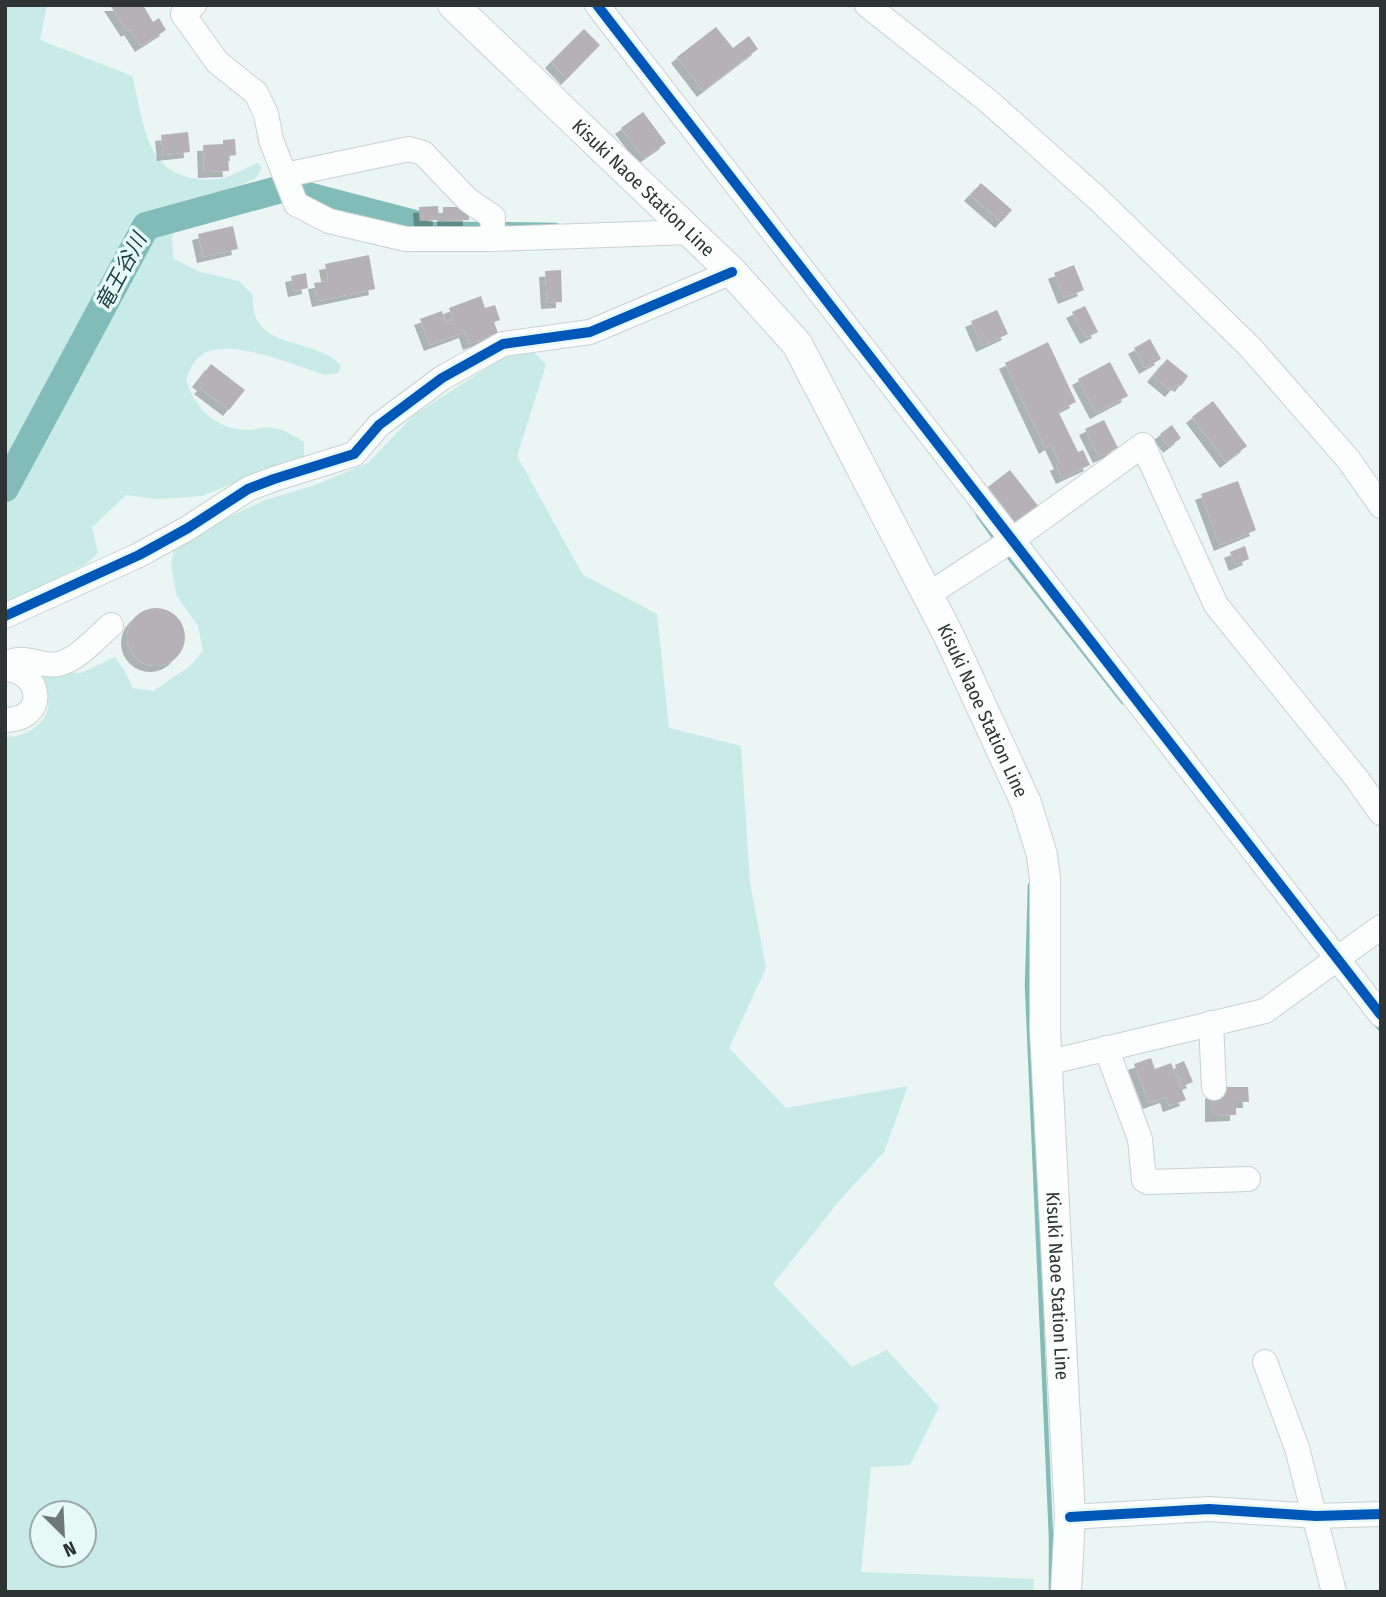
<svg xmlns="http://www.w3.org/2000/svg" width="1386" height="1597" font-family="'Fira Sans Condensed','Noto Sans JP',sans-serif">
<defs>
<filter id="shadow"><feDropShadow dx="-6" dy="6" stdDeviation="0" flood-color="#0004"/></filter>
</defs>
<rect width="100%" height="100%" fill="#eaf5f4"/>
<g fill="#c8ebe7" fill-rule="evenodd">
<path d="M 5,5 L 47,5 L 40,40 L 132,76 C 138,99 143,134 155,154 C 169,177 199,183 223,178 C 235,175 247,167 258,163 L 262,168 L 256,178 C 215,198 162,199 174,259 L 198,271 L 239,281 L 253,295 C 249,352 313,336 341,365 L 338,373 L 326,375 C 296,366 226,335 200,356 C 193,361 189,372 186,380 C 195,410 218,431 251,430 C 258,429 267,426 273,428 C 284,429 295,437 304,442 L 304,456 L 299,464 L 264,471 L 202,496 L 157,499 L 126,495 L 92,527 L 98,553 L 86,564 L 5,604 Z"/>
<path d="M 533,351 L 546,365 L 517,456 L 583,575 L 657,614 L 669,728 L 741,746 L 750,883 L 766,968 L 729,1048 L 786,1108 L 908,1086 L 884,1152 L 840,1200 L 773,1284 L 852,1367 L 887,1350 L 939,1407 L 910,1465 L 871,1467 L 861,1572 L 1034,1579 L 1033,1592 L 5,1592 L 5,737 C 26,737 52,723 48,698 C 46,689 39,681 41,672 L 81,673 L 115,657 L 124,670 L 133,688 L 153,691 L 190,666 L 203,651 L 198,626 L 177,596 L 171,566 L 174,549 L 186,537 L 265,500 L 315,485 L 368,463 L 414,415 L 504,357 ZM 42,1513 L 84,1513 L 84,1555 L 42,1555 Z"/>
</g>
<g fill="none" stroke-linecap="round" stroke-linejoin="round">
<g stroke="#82bcb8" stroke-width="4.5">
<path d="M 415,224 L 484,224"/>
<path d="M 499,224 L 557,225"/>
<path d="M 978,515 L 995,539"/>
<path d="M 1005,552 L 1123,702"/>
<path d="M 1030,885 L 1027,986 L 1051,1537 L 1051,1592"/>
<path d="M 1375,1023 L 1381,1030"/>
</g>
<path stroke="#82bcb8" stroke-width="28" d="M 5,488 L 146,226 L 281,189 L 415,224"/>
</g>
<g fill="#b6b1b6" filter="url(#shadow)">
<path d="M 110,5 L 143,5 L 153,22 L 159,18 L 166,30 L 141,46 L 130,29 L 127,31 Z"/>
<path d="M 716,27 L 733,48 L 749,36 L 758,49 L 703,91 L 677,57 Z"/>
<path d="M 584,29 L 600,45 L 567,79 L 551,62 Z"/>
<path d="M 643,112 L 666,143 L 644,158 L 621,128 Z"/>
<path d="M 188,132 L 190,152 L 163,155 L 161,135 Z"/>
<path d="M 235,139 L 236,155 L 228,156 L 229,171 L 204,172 L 203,145 L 223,144 L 223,140 Z"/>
<path d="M 981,183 L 1012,210 L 1001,222 L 970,195 Z"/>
<path d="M 438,206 L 439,220 L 420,221 L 419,207 Z"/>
<path d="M 443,207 L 469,207 L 469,220 L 443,221 Z"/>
<path d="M 233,226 L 238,249 L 203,257 L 198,234 Z"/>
<path d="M 369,255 L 375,289 L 318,301 L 314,283 L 328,281 L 325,264 Z"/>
<path d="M 1074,265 L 1084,290 L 1064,298 L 1054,273 Z"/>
<path d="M 561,270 L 562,302 L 547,303 L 545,271 Z"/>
<path d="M 306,273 L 308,288 L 294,291 L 291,276 Z"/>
<path d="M 481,296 L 485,308 L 495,305 L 500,320 L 494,322 L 498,333 L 469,344 L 465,332 L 430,345 L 420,319 L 442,311 L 446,322 L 453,319 L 449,308 Z"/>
<path d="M 1085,306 L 1098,332 L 1086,338 L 1072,312 Z"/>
<path d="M 997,310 L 1008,334 L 982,346 L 971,321 Z"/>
<path d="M 1150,339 L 1161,359 L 1145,368 L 1134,348 Z"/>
<path d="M 1048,342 L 1076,402 L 1058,411 L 1078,452 L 1083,450 L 1090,465 L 1062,478 L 1056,465 L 1060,463 L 1051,444 L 1045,448 L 1005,363 Z"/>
<path d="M 1167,359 L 1188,376 L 1181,386 L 1177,384 L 1171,391 L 1153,376 Z"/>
<path d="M 1110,362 L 1128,396 L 1096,413 L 1078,379 Z"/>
<path d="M 211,364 L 245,390 L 229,410 L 200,388 L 203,385 L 198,381 Z"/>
<path d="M 1213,401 L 1247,446 L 1226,462 L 1192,417 Z"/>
<path d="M 1104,420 L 1118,448 L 1099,457 L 1085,429 Z"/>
<path d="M 1172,425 L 1181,438 L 1169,447 L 1160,434 Z"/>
<path d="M 1010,470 L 1039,507 L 1017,524 L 988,487 Z"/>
<path d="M 1238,481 L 1256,530 L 1220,545 L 1201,494 Z"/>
<path d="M 1245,546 L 1249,559 L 1235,565 L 1230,552 Z"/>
<circle cx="156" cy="637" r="29"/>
<path d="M 1151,1058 L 1155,1069 L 1171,1063 L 1186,1100 L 1169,1106 L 1166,1097 L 1149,1103 L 1134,1064 Z"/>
<path d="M 1184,1061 L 1193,1082 L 1183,1086 L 1175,1065 Z"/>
<path d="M 1221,1087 L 1248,1087 L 1249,1102 L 1236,1102 L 1236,1115 L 1211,1116 L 1211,1093 Z"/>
</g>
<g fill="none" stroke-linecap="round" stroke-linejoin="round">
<defs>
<g id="minor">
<path d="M 194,5 L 183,14 L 217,62 L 256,93 L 266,114 L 271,140 L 296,204 L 329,221 L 406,239 L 492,239 L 691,232"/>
<path d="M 597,5 L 1381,1015"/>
<path d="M 867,5 L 988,101 L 1098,199 L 1250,347 L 1348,459 L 1381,506"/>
<path d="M 285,175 L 409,149 L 423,153 L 468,200 L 493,217 L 492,239"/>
<path d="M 929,594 L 1012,540 L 1143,445 L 1216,605 L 1357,779 L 1381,813"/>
<path d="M 5,616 L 139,555 L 188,528 L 248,489 L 274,479 L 354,454 L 379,425 L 442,378 L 503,344 L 590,332 L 732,272"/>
<path d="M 5,665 C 24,652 39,668 58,664 C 78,660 97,637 111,625"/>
<path d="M 5,669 C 43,671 48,720 5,720"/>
<path d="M 1211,1023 L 1214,1088"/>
<path d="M 1106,1048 L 1140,1139 L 1144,1180 L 1148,1182 L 1248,1179"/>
<path d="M 1046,1063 L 1265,1011 L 1381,927"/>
<path d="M 1265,1362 L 1297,1448 L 1334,1592"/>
<path d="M 1070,1517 L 1209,1509 L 1316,1516 L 1381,1514"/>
</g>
<g id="major">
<path id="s1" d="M 453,5 L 732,272 L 797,344 L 948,634 L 1026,803 L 1042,855 L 1045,879 L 1045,1030 L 1070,1517 L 1066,1592"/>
</g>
</defs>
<use href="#minor" stroke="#c9d2d1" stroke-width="26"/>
<use href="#major" stroke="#c9d2d1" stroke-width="32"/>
<use href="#minor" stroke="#fcfefd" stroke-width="24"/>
<use href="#major" stroke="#fcfefd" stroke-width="30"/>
<defs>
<g id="cycleway">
<path d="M 597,5 L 1381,1015"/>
<path d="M 5,616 L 139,555 L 188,528 L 248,489 L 274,479 L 354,454 L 379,425 L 442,378 L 503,344 L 590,332 L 732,272"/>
<path d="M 1070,1517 L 1209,1509 L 1316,1516 L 1381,1514"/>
</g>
</defs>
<use href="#cycleway" stroke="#e6f9f7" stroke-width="15"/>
<use href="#cycleway" stroke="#0057b8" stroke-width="10"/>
</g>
<g text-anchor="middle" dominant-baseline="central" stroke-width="7" stroke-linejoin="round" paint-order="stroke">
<g font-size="19" fill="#2d3433" stroke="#e6f9f7">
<text stroke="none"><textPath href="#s1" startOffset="264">Kisuki Naoe Station Line</textPath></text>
<text stroke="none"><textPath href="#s1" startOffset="894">Kisuki Naoe Station Line</textPath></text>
<text stroke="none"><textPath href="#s1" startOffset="1482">Kisuki Naoe Station Line</textPath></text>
</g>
<g font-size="21" font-style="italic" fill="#183e3c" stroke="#e6f9f7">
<text transform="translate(121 272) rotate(-62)">竜王谷川</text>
</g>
</g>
<rect width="1386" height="1597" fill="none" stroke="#2d3433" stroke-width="14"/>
<g transform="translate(63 1534) rotate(156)"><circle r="33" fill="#e6f9f7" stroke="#9caaa9" stroke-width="2"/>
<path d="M0-5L12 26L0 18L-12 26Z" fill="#6f7877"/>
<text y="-10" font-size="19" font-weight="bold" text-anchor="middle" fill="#2d3433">N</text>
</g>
</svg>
